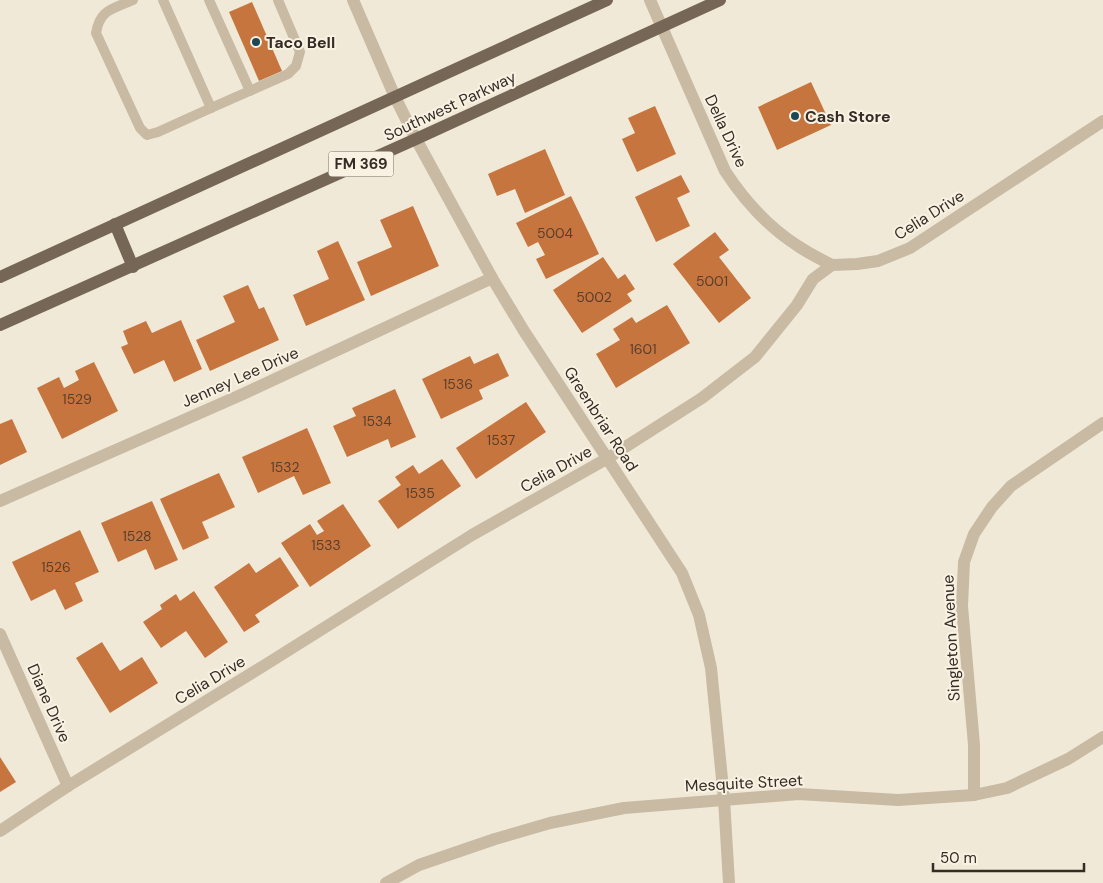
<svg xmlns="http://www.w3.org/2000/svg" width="1103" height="883" font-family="'DM Sans',sans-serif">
<rect width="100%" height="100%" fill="#f1e9d7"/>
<g fill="#c7753f">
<path d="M 252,2 L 282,71 L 259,81 L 229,12 Z"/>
<path d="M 811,82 L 831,125 L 777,150 L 758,107 Z"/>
<path d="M 655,106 L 676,154 L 637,172 L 622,139 L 635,133 L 628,118 Z"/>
<path d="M 545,149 L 565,195 L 525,213 L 515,189 L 497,196 L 488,174 Z"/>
<path d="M 681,175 L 690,192 L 677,198 L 690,226 L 656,242 L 635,197 Z"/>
<path d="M 571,196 L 599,254 L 546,279 L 536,259 L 545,255 L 538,242 L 528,247 L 516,223 Z"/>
<path d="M 413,206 L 439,266 L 371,296 L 357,262 L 392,247 L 380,220 Z"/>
<path d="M 715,232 L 729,250 L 719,257 L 751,298 L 719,323 L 673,264 Z"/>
<path d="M 338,241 L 365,300 L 306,326 L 293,295 L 329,279 L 317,251 Z"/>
<path d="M 603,257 L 618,279 L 625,274 L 635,289 L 627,294 L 632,301 L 582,333 L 553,290 Z"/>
<path d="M 248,285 L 259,309 L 264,307 L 279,340 L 210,371 L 196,340 L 235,322 L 223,296 Z"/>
<path d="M 667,305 L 690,343 L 616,388 L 596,354 L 620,340 L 613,329 L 632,317 L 636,323 Z"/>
<path d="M 181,320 L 202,369 L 174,382 L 164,360 L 134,374 L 121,347 L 128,344 L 123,331 L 146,321 L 152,333 Z"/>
<path d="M 498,353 L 509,376 L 479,390 L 483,399 L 441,419 L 422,379 L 470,356 L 474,364 Z"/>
<path d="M 94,362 L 118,411 L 62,439 L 37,388 L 59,377 L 64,388 L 79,380 L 75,371 Z"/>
<path d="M 395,389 L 416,437 L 391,448 L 388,439 L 347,457 L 333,426 L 356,416 L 352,408 Z"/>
<path d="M 526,402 L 546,432 L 476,479 L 456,448 Z"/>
<path d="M 12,419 L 27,452 L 0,465 L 0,424 Z"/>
<path d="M 307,428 L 331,483 L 303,495 L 294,476 L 258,493 L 242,457 Z"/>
<path d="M 442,459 L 461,486 L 398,529 L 378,501 L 401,485 L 395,477 L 413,465 L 419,474 Z"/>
<path d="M 219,473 L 235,507 L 202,522 L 209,538 L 183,550 L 160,499 Z"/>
<path d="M 152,501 L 178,560 L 155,570 L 146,549 L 118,562 L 101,523 Z"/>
<path d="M 343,504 L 371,546 L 310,587 L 281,543 L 310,524 L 317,535 L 324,531 L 317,521 Z"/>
<path d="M 80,530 L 99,572 L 75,583 L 83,601 L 65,610 L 55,589 L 31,601 L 12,562 Z"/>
<path d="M 280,557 L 299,586 L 255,615 L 260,622 L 244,632 L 214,587 L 249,563 L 256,573 Z"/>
<path d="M 194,591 L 228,642 L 205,658 L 186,631 L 161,648 L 143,622 L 162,609 L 160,605 L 176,594 L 180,601 Z"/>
<path d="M 102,642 L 120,671 L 142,657 L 158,683 L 110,713 L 76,658 Z"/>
<path d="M 0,757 L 16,782 L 0,792 Z"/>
</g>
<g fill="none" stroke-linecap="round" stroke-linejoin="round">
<g stroke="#c9baa3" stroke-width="10">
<path d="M 133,0 C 113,9 100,9 96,33 L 140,128 L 147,135 L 158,132 L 211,108"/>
<path d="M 163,0 L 211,108 L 288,74 L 296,66 L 300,52 L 278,0"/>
<path d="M 209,0 L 250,91"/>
</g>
<g stroke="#c9baa3" stroke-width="12">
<path d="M 353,0 L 395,97 L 416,139 L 492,278 L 524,331 L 682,573 L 699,615 L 711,668 L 724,799 L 729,883"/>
<path d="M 650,0 L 725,171 C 744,200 768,227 798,246 C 808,253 820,259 832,265"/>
<path d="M 0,501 L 243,394 L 492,278"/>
<path d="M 0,634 L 68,786"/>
<path d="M 974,795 L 974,745 L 962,606 L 964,562 L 974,534 L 992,507 L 1011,486 L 1103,423"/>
<path d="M 0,831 L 68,786 L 265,665 L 472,535 L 608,458 L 702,398 L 755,357 L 797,305 L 813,279 L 832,265 L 857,264 L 878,261 L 910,248 L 1103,121"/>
<path d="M 386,883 L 419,865 L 495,839 L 550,823 L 624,808 L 799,794 L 898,800 L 974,795 L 1007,788 L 1068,759 L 1103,737"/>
</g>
<g stroke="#766656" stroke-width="12">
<path d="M 115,224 L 133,267"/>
<path d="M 0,277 L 607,0"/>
<path d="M 0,325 L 416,139 L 720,0"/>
</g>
</g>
<g fill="#1b4855" stroke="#f9f2e3" stroke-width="2">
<circle cx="256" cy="42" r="5"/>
<circle cx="795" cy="116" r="5"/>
</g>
<g text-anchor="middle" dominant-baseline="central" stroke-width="4" stroke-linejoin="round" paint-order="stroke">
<g font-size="14" fill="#593e2c">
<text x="555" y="233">5004</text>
<text x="712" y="281">5001</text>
<text x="594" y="297">5002</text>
<text x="643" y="349">1601</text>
<text x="458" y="384">1536</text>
<text x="77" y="399">1529</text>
<text x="377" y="421">1534</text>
<text x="501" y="440">1537</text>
<text x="285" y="467">1532</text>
<text x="420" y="493">1535</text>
<text x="137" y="536">1528</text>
<text x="326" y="545">1533</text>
<text x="56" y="567">1526</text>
</g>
<rect fill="#f9f2e3" stroke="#6f675e" stroke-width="1" x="328.5" y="151.5" width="65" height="25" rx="4"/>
<g font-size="15" font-weight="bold" fill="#342c25">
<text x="361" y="164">FM 369</text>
</g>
<g font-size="16" font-weight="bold" fill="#342c25" stroke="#f9f2e3" text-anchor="start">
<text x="266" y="42">Taco Bell</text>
<text x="805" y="116">Cash Store</text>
</g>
<g font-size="16" fill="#342c25" stroke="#f9f2e3">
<text transform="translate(450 106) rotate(-25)">Southwest Parkway</text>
<text transform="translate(726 131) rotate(65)">Della Drive</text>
<text transform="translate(929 215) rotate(-32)">Celia Drive</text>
<text transform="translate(240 377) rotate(-24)">Jenney Lee Drive</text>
<text transform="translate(601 419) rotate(57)">Greenbriar Road</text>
<text transform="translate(556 469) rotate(-29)">Celia Drive</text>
<text transform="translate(951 638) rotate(-93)">Singleton Avenue</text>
<text transform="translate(210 680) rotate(-31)">Celia Drive</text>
<text transform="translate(49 703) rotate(66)">Diane Drive</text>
<text transform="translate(744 783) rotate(-3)">Mesquite Street</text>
</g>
</g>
<path d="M933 863v8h151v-8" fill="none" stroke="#342c25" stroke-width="2.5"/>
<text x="940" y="863" font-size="15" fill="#342c25" stroke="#f9f2e3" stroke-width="4" paint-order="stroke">50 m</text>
</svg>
